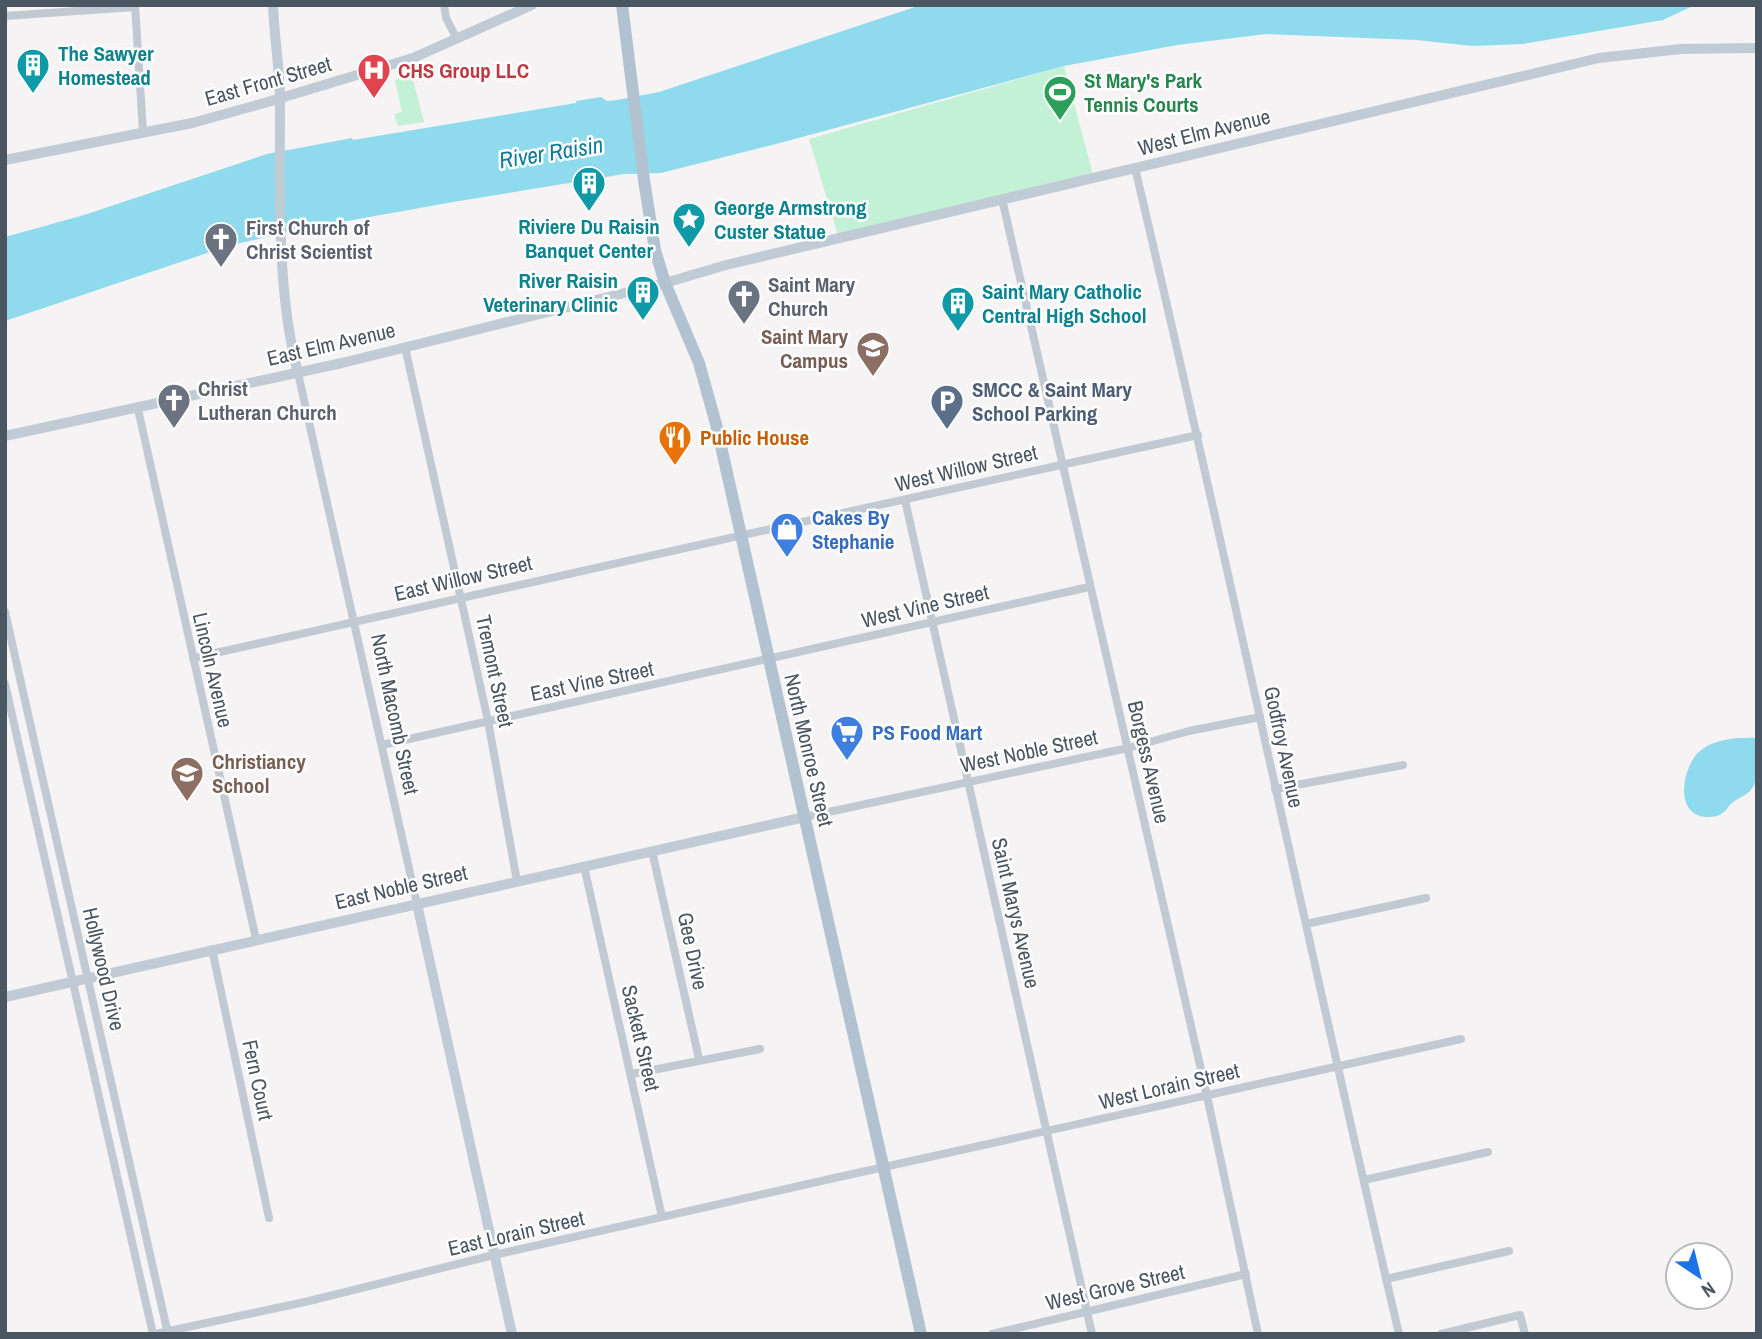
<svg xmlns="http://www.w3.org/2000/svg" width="1762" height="1339" font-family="'Archivo Narrow',sans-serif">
<rect width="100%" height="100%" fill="#f5f3f3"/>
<g fill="#c3f1d5">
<path d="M 1064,66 L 1094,178 L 839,239 L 809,139 Z"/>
<path d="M 412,75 L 424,122 L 398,126 L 394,114 L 402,112 L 395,80 Z"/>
</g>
<g fill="#90daee">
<path d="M 921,5 L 1695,5 L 1663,20 L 1523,44 L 1472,46 L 1416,40 L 1266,34 L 1177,45 L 1064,66 L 776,144 L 661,173 L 624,174 L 453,202 L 303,229 L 231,245 L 5,321 L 5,237 L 84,215 L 267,154 L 352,138 L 353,140 L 576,103 L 576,101 L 601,97 L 607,101 L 617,100 L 659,92 Z"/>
<path d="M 1757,738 C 1757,753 1762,778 1750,791 C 1745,796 1738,798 1732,803 C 1728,806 1726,812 1721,814 C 1716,817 1710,817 1705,817 C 1674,814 1682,766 1700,751 C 1714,739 1738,737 1757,738 Z"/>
</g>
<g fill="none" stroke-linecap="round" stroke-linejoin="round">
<g stroke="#c1cad2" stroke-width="8">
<path d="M 135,5 L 143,132"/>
<path d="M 444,5 L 446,18 L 457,39"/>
<path d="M 5,16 L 135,7"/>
<path d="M 1135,168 C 1227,556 1308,946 1399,1334"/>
<path d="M 1002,199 L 1207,1096 L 1258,1334"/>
<path d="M 405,347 L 488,721 L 517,881"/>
<path d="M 298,373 L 417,904"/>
<path d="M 138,409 L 256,939"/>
<path d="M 905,500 L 1092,1334"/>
<path d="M 5,612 L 168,1334"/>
<path d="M 193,658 C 527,581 863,509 1198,435"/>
<path d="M 5,684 L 153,1334"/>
<path d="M 382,745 L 1089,587"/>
<path d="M 1275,789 L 1403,765"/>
<path d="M 805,817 L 1128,748 L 1189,731 L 1260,717"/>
<path d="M 652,851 L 699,1059"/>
<path d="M 584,866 L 662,1217"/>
<path d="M 1306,924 L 1426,898"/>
<path d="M 212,949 L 269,1218"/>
<path d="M 632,1074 L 760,1049"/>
<path d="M 1364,1180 L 1488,1152"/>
<path d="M 1386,1279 L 1509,1251"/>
<path d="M 155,1334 L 309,1301 L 494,1255 L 830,1179 L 1461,1039"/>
<path d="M 992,1334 L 1246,1274"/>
<path d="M 1441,1334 L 1520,1315 L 1525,1334"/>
</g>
<g stroke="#c1cbd6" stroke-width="10">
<path d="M 273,5 C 274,37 280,69 280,101 C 280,187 276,290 298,373"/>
<path d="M 5,160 L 192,123 L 261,104 L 413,58 L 532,5"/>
<path d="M 5,436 L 342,363 L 665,283 L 726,265 L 1599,58 L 1681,49 L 1757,48"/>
<path d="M 417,904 L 512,1334"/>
<path d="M 5,997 L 805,817"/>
</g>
<path stroke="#b3c2d1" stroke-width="12" d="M 622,5 L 644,180 L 655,250 L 665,283 L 699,363 L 716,424 L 921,1334"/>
</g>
<defs>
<symbol id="building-pin" viewBox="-11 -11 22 30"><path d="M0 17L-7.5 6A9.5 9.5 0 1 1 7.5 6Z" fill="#0f9aa8" stroke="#fff"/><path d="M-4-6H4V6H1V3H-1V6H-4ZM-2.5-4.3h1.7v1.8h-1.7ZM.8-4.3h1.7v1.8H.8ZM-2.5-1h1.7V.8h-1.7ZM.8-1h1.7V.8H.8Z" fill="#fff"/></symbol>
<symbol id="hospital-pin" viewBox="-11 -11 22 30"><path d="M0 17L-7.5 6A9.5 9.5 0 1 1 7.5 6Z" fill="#e0444e" stroke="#fff"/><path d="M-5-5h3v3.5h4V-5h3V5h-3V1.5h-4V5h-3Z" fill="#fff"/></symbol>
<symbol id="stadium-pin" viewBox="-11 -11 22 30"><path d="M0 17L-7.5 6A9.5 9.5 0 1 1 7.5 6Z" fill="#2e9e5b" stroke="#fff"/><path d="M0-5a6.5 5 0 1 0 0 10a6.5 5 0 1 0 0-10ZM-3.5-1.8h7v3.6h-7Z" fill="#fff"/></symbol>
<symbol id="sight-pin" viewBox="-11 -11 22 30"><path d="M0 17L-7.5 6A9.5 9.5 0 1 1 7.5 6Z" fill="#0f9aa8" stroke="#fff"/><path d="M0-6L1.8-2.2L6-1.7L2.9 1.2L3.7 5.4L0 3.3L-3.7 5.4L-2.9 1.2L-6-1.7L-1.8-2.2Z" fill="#fff"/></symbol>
<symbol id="church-pin" viewBox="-11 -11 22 30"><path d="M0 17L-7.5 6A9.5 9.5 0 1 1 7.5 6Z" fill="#6b7280" stroke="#fff"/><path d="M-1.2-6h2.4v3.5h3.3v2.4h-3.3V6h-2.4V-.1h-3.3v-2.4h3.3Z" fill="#fff"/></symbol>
<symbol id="school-pin" viewBox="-11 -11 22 30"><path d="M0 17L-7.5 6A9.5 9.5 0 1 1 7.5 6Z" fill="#8d6e63" stroke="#fff"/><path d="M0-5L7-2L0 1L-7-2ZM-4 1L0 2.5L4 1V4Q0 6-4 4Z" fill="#fff"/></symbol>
<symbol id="parking-pin" viewBox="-11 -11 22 30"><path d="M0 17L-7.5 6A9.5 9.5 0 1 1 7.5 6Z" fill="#5c6f8a" stroke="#fff"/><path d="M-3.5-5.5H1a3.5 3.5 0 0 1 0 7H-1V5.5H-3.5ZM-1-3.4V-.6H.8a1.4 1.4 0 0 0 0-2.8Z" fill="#fff"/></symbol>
<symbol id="restaurant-pin" viewBox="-11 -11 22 30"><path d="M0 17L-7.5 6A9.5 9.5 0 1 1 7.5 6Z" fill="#e8710a" stroke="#fff"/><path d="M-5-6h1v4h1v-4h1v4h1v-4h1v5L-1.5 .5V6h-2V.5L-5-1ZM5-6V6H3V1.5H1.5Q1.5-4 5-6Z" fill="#fff"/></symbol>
<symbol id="shop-pin" viewBox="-11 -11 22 30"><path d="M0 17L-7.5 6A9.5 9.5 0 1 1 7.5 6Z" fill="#3f7fe0" stroke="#fff"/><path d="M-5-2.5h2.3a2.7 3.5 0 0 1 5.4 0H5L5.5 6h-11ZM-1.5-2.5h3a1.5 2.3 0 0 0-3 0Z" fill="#fff"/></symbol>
<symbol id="supermarket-pin" viewBox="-11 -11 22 30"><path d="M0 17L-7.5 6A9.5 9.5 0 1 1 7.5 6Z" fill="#3f7fe0" stroke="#fff"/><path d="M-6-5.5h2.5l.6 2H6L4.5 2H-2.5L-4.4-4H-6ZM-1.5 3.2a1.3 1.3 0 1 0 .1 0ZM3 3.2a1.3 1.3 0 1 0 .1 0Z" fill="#fff"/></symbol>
</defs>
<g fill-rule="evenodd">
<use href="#building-pin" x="14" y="46" width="38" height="52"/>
<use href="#hospital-pin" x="355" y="51" width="38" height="52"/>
<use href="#stadium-pin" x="1041" y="73" width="38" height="52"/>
<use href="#building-pin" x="570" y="164" width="38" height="52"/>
<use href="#sight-pin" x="670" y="200" width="38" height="52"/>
<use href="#church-pin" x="202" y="220" width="38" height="52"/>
<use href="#building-pin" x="624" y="273" width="38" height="52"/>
<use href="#church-pin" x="725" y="277" width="38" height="52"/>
<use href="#building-pin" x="939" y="284" width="38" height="52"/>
<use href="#school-pin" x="854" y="329" width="38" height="52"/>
<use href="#church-pin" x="155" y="381" width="38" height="52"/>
<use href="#parking-pin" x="928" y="382" width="38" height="52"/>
<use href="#restaurant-pin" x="656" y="418" width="38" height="52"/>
<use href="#shop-pin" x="768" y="510" width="38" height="52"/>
<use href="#supermarket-pin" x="828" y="713" width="38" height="52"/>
<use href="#school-pin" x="168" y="754" width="38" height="52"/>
</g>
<g text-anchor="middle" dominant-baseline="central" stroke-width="5" stroke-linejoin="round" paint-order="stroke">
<g font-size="21" font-weight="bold" fill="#0d838f" stroke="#fff" text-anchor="start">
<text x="58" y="53">The Sawyer<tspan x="58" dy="24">Homestead</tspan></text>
<text x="714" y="207">George Armstrong<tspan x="714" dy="24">Custer Statue</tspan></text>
<text x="589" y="226" text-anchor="middle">Riviere Du Raisin<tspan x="589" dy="24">Banquet Center</tspan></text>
<text x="618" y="280" text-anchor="end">River Raisin<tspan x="618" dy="24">Veterinary Clinic</tspan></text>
<text x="982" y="291">Saint Mary Catholic<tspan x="982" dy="24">Central High School</tspan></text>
</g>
<g font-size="21" font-weight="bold" fill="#be3a42" stroke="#fff" text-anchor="start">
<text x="398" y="70">CHS Group LLC</text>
</g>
<g font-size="21" font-weight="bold" fill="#27864d" stroke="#fff" text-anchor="start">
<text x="1084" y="80">St Mary's Park<tspan x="1084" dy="24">Tennis Courts</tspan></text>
</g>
<g font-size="21" fill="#4a5661" stroke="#fff">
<text transform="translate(268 81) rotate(-16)">East Front Street</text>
<text transform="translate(1204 132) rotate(-14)">West Elm Avenue</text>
<text transform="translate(331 344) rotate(-13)">East Elm Avenue</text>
<text transform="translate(966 468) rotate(-13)">West Willow Street</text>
<text transform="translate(463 578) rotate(-13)">East Willow Street</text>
<text transform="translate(925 606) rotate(-13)">West Vine Street</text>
<text transform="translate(213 670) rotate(77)">Lincoln Avenue</text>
<text transform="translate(495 671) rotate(78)">Tremont Street</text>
<text transform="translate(592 681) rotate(-12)">East Vine Street</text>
<text transform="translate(395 714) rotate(78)">North Macomb Street</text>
<text transform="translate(1284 747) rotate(78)">Godfroy Avenue</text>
<text transform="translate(809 750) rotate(77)">North Monroe Street</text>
<text transform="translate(1029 751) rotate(-12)">West Noble Street</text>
<text transform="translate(1149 762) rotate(77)">Borgess Avenue</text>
<text transform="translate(401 887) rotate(-13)">East Noble Street</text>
<text transform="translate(1016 913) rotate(77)">Saint Marys Avenue</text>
<text transform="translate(693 951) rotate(78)">Gee Drive</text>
<text transform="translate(104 969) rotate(77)">Hollywood Drive</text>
<text transform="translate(641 1038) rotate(77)">Sackett Street</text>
<text transform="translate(258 1080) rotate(78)">Fern Court</text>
<text transform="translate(1169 1086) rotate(-13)">West Lorain Street</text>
<text transform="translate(516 1233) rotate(-13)">East Lorain Street</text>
<text transform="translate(1115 1287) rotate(-13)">West Grove Street</text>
</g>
<g font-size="21" font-weight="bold" fill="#5b616d" stroke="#fff" text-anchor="start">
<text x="246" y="227">First Church of<tspan x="246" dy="24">Christ Scientist</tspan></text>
<text x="768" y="284">Saint Mary<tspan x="768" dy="24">Church</tspan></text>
<text x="198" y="388">Christ<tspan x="198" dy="24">Lutheran Church</tspan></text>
</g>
<g font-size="21" font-weight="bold" fill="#785e54" stroke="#fff" text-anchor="end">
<text x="848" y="336">Saint Mary<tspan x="848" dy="24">Campus</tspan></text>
<text x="212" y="761" text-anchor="start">Christiancy<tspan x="212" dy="24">School</tspan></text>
</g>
<g font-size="21" font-weight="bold" fill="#4e5e75" stroke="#fff" text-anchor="start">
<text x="972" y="389">SMCC &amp; Saint Mary<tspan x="972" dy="24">School Parking</tspan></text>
</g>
<g font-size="21" font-weight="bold" fill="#c56008" stroke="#fff" text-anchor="start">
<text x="700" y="437">Public House</text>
</g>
<g font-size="21" font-weight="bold" fill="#366cbe" stroke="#fff" text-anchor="start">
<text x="812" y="517">Cakes By<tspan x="812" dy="24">Stephanie</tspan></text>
<text x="872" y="732">PS Food Mart</text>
</g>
<g font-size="23" font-style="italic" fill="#0c7c9b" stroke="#fff">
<text transform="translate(551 152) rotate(-9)">River Raisin</text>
</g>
</g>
<rect width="1762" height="1339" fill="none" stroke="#4a5661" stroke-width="14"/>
<g transform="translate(1699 1276) rotate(145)"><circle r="33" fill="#ffffff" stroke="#b7bbc0" stroke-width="2"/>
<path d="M0-5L12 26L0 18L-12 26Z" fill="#1a73e8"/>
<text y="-10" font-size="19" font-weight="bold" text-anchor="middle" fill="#4a5661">N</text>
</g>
</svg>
